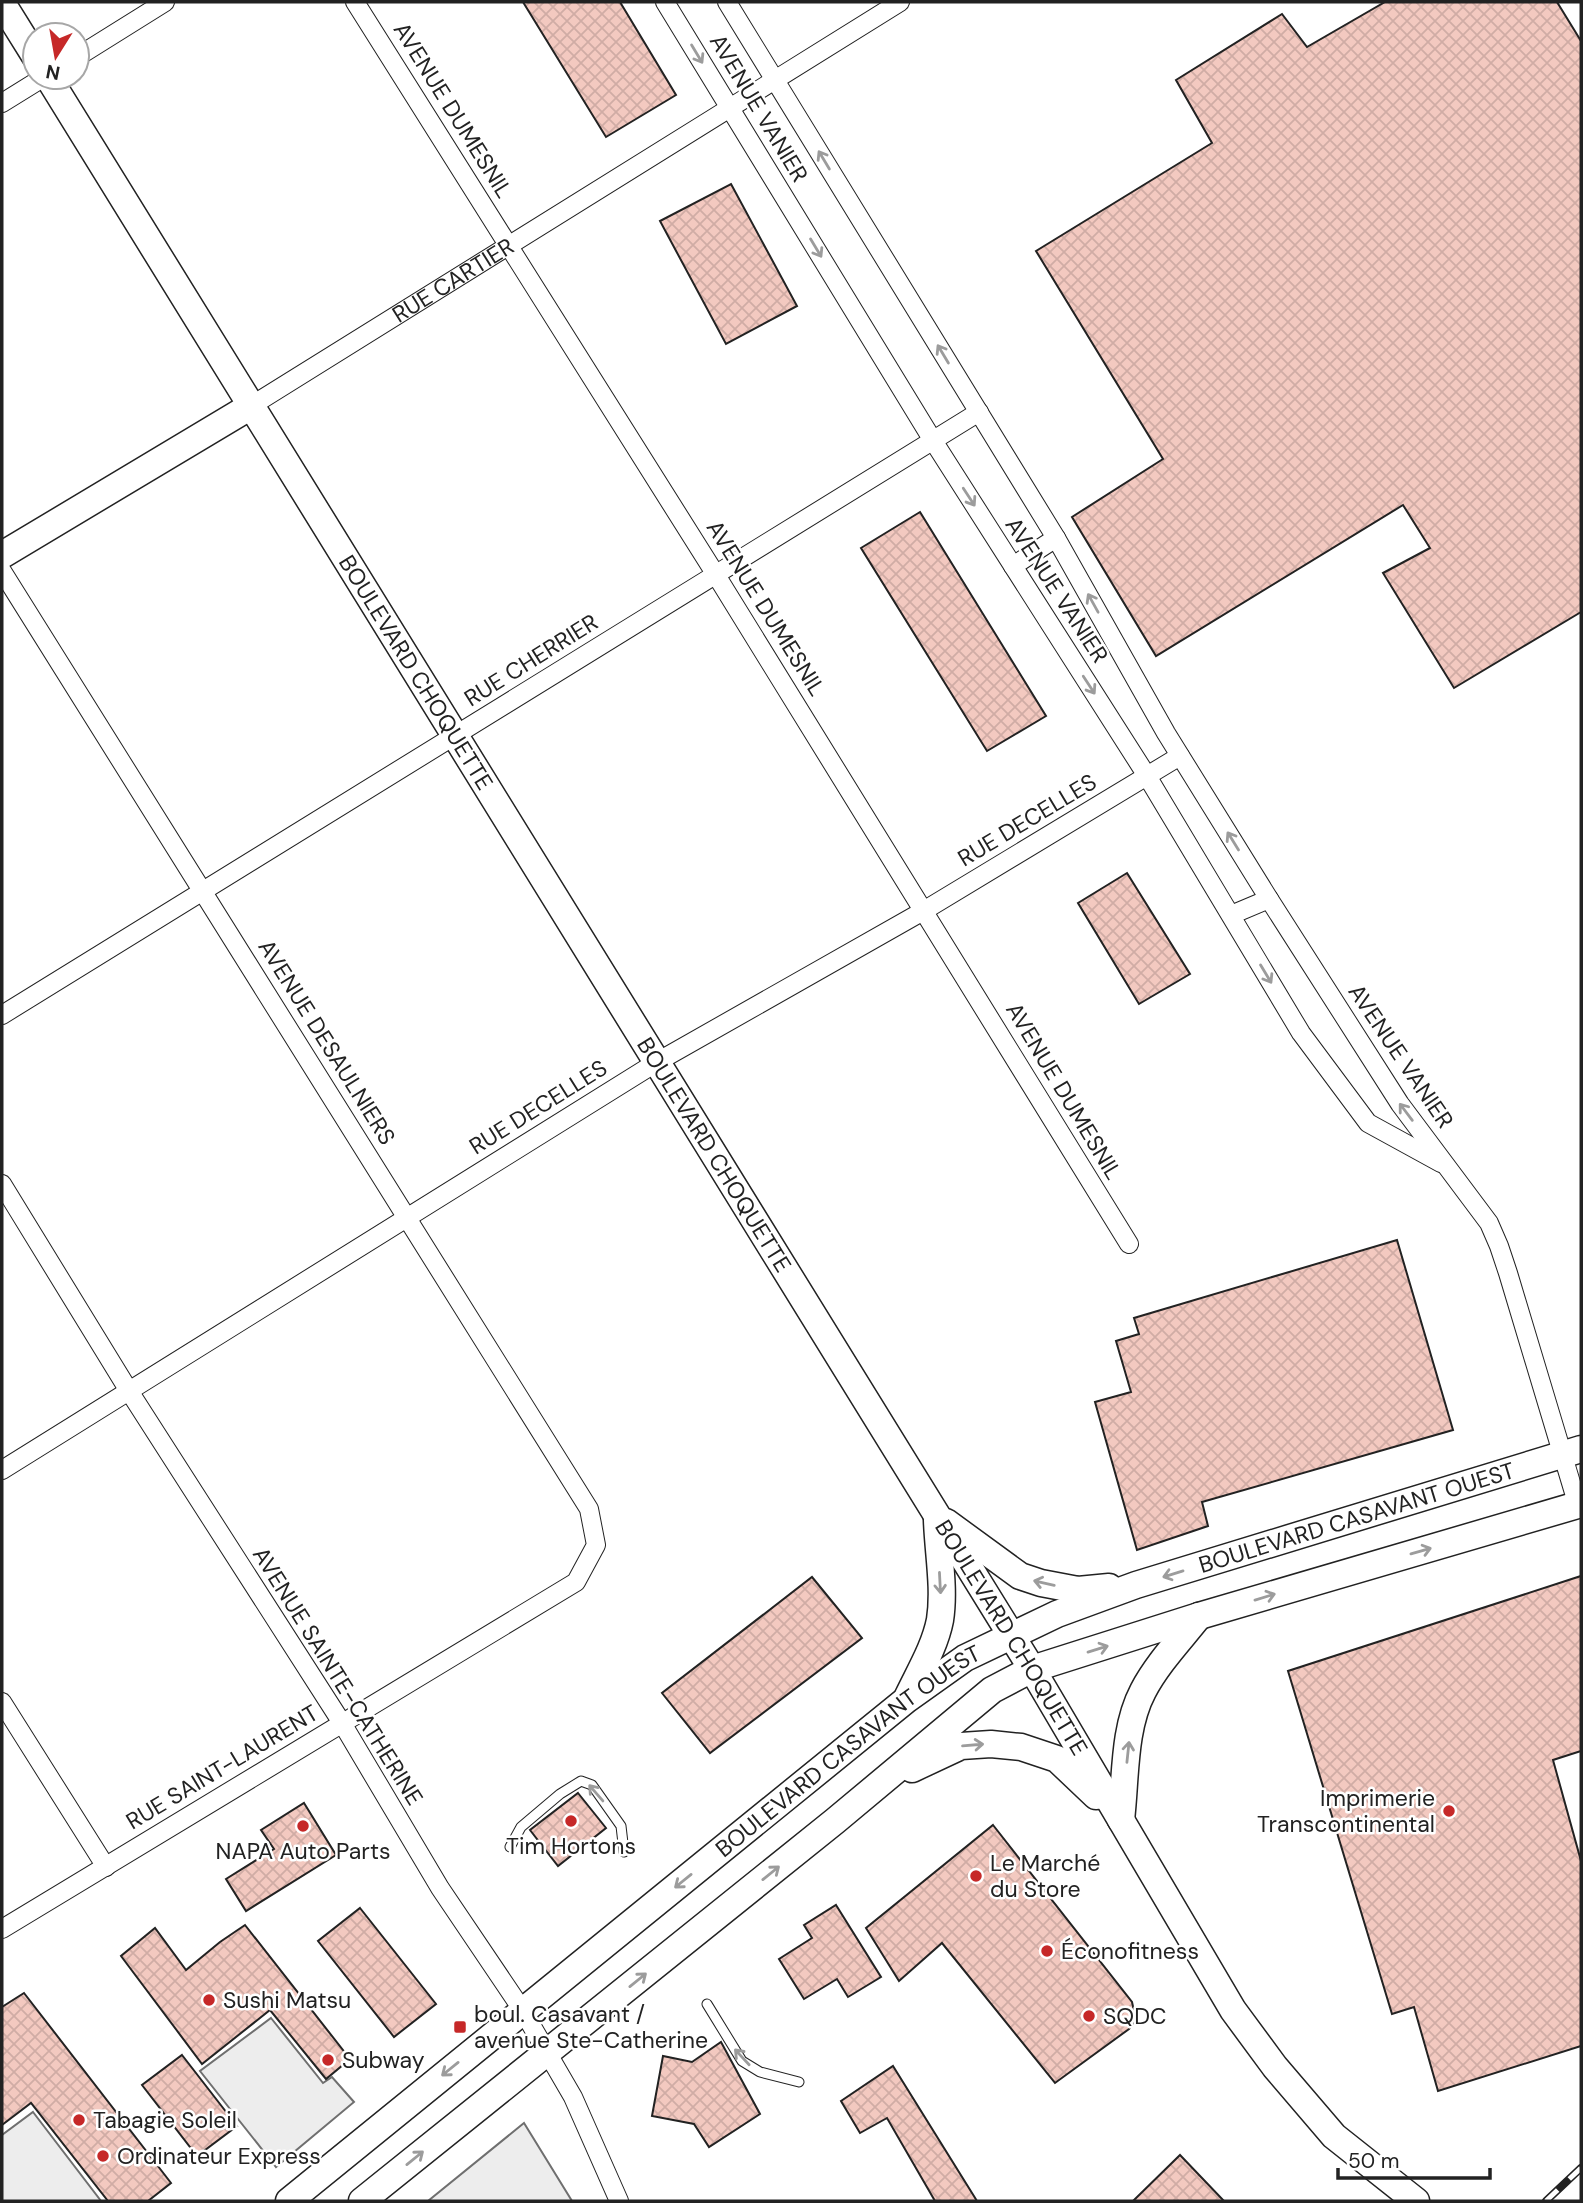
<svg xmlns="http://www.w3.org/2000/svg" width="1583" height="2203" font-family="'DM Sans',sans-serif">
<defs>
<pattern id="building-cross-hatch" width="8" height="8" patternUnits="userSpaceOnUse" patternTransform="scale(1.75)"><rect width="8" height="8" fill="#f3c9c0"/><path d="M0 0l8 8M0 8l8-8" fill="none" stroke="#d0aca5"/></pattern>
</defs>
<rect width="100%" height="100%" fill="#fff"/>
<g fill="#ededed" stroke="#6f6f6f" stroke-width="2">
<path d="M 271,2018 L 323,2083 L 332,2077 L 354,2102 L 276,2167 L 200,2071 Z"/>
<path d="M 33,2112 L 101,2201 L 2,2201 L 2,2135 Z"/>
<path d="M 524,2123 L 572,2201 L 428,2201 Z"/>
</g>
<g fill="url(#building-cross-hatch)" stroke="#222" stroke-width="2">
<path d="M 523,2 L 620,2 L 676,95 L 606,137 Z"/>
<path d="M 1385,2 L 1557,2 L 1581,41 L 1581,612 L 1454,688 L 1383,573 L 1430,548 L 1403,505 L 1156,656 L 1072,517 L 1163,459 L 1036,251 L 1212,143 L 1176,80 L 1282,14 L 1307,47 Z"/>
<path d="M 731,184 L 797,306 L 726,344 L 660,221 Z"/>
<path d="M 920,512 L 1046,716 L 987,751 L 861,548 Z"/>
<path d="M 1127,873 L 1190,974 L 1139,1004 L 1078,903 Z"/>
<path d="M 1397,1240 L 1453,1430 L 1202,1502 L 1208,1526 L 1137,1550 L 1095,1402 L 1131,1392 L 1116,1341 L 1139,1334 L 1134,1318 Z"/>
<path d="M 1581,1576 L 1581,1751 L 1553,1760 L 1581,1861 L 1581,2046 L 1438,2091 L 1414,2007 L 1392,2014 L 1288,1671 Z"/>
<path d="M 812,1577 L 862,1638 L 710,1753 L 662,1693 Z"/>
<path d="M 578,1793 L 606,1828 L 558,1866 L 530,1830 Z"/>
<path d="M 304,1803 L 336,1855 L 246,1911 L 226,1879 L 274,1849 L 261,1830 Z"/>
<path d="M 993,1825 L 1132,2002 L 1134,2011 L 1134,2023 L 1129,2029 L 1055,2083 L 942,1943 L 899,1981 L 866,1928 Z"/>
<path d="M 836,1905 L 881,1977 L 848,1997 L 837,1979 L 804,1999 L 779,1959 L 812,1938 L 804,1925 Z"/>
<path d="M 360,1908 L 436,2004 L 394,2037 L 318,1941 Z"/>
<path d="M 245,1925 L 350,2059 L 326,2079 L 270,2010 L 202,2064 L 121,1956 L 155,1928 L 186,1970 L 220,1942 Z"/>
<path d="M 24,1993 L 171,2183 L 148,2201 L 108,2201 L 31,2103 L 2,2125 L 2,2007 Z"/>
<path d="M 721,2042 L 760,2114 L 709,2147 L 694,2124 L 652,2116 L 663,2056 L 692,2062 Z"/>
<path d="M 182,2055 L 237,2126 L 197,2156 L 142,2085 Z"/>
<path d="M 893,2066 L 977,2201 L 935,2201 L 887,2118 L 860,2133 L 841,2101 Z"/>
<path d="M 1180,2155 L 1224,2201 L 1133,2201 Z"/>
</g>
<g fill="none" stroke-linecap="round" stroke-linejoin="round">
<defs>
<g id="lane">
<path d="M 510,1847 L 521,1827 L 560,1794 L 581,1781 L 592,1785 L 621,1826 L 624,1852"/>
<path d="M 707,2004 L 742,2061 L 760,2072 L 799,2082"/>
</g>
<g id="street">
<path d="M 355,2 L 716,575 L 1129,1244"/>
<path d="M 665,2 L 932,439 L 1147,776 L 1301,1033 L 1368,1123 L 1441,1163"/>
<path d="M 727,2 L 1056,538 L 1166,733 L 1269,899 L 1400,1104 L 1489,1223 L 1499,1246 L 1508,1273 L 1578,1506"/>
<path d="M 77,57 L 165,2"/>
<path d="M 2,103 L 44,77"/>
<path id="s1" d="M 251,406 L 900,2"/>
<path d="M 1013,566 L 1056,538"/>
<path d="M 2,571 L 589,1509 L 596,1545 L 576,1582 L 2,1929"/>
<path d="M 1231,915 L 1269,899"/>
<path d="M 2,1015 L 979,412"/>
<path d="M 2,1184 L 129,1391 L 342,1723 L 440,1888 L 523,2011 L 573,2097 L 619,2201"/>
<path d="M 2,1470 L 657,1062 L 925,910 L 1180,756"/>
<path d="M 2,1702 L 106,1867"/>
</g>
<g id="secondary">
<path d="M 2,3 L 35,56"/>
<path id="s2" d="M 48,77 L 1032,1669 L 1233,2010 L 1275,2067 L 1334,2136 L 1416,2201"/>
<path d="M 2,555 L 251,406"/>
<path d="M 946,1522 L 1020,1576 L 1041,1583 L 1078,1590 L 1109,1587"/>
<path d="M 908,1696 C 920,1671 935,1646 940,1620 C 945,1588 938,1552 937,1520"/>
<path d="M 912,1769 L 961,1746 L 991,1744 L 1021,1747 L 1057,1759 L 1096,1796"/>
<path d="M 1121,1820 C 1126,1778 1123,1729 1143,1691 C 1157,1664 1180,1640 1199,1616"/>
<path id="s3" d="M 289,2201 L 906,1700 L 965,1658 L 1057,1614 L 1136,1585 L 1581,1449"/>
<path d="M 362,2201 L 835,1821 L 992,1690 L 1032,1669 L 1199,1616 L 1581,1504"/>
</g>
</defs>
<use href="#lane" stroke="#222" stroke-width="11"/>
<use href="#street" stroke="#222" stroke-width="20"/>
<use href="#secondary" stroke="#222" stroke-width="29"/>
<use href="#lane" stroke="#fff" stroke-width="9"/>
<use href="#street" stroke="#fff" stroke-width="18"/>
<use href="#secondary" stroke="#fff" stroke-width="26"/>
<defs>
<path id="rail" d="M 1546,2201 L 1581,2168"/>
</defs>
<use href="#rail" stroke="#222" stroke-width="8"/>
<use href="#rail" stroke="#fff" stroke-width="5" stroke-dasharray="16" stroke-linecap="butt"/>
</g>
<defs><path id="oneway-shaft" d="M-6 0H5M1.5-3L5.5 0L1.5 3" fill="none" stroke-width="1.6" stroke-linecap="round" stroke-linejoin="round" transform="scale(1.75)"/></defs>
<g stroke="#9c9c9c">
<use href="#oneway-shaft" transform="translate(697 54) rotate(59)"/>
<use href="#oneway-shaft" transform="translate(824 160) rotate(-121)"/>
<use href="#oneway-shaft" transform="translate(816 248) rotate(59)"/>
<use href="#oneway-shaft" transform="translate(943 354) rotate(-121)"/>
<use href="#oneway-shaft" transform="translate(969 497) rotate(57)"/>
<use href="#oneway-shaft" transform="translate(1093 603) rotate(-119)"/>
<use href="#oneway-shaft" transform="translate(1089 685) rotate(57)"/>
<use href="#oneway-shaft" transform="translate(1233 841) rotate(-122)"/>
<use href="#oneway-shaft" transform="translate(1266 974) rotate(59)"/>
<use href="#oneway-shaft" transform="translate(1406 1112) rotate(-127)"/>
<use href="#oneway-shaft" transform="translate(1421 1551) rotate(-16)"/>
<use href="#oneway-shaft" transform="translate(1173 1574) rotate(163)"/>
<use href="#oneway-shaft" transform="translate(940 1583) rotate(87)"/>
<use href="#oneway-shaft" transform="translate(1044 1583) rotate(-167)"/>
<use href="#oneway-shaft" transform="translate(1265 1597) rotate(-17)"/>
<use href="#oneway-shaft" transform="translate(1098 1649) rotate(-17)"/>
<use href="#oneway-shaft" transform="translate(973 1745) rotate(-5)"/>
<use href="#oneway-shaft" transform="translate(1128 1752) rotate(-84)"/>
<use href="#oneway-shaft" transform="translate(596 1793) rotate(-131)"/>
<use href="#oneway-shaft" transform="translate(771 1873) rotate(-39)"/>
<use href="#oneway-shaft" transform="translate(683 1881) rotate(141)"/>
<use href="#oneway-shaft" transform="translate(638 1980) rotate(-39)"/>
<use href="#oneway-shaft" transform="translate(742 2057) rotate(-133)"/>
<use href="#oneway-shaft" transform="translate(450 2069) rotate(141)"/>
<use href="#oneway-shaft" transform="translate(415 2158) rotate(-39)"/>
</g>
<g fill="#c62828" stroke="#fff" stroke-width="2.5">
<circle cx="1449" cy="1811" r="7"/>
<circle cx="571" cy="1821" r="7"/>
<circle cx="303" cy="1826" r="7"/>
<circle cx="976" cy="1876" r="7"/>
<circle cx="1047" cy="1951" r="7"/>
<circle cx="209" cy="2000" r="7"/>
<circle cx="1089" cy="2016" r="7"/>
<rect x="453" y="2020" width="14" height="14" rx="3.5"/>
<circle cx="328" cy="2060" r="7"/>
<circle cx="79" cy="2120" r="7"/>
<circle cx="103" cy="2156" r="7"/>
</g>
<g text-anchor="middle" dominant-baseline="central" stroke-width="5" stroke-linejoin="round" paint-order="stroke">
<g font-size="23" fill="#222" stroke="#fff">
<text transform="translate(759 108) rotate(59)">AVENUE VANIER</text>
<text transform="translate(453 110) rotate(58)">AVENUE DUMESNIL</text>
<text stroke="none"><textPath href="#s1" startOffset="238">RUE CARTIER</textPath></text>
<text transform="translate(1057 590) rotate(57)">AVENUE VANIER</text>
<text transform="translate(766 608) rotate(58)">AVENUE DUMESNIL</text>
<text transform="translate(531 660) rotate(-32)">RUE CHERRIER</text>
<text stroke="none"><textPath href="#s2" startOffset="700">BOULEVARD CHOQUETTE</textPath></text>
<text transform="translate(1027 820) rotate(-31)">RUE DECELLES</text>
<text transform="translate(327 1042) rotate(58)">AVENUE DESAULNIERS</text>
<text transform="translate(1401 1056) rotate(56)">AVENUE VANIER</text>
<text transform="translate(1064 1091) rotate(59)">AVENUE DUMESNIL</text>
<text transform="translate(538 1107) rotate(-32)">RUE DECELLES</text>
<text stroke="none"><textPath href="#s2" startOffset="1267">BOULEVARD CHOQUETTE</textPath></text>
<text stroke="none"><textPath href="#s3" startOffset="1284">BOULEVARD CASAVANT OUEST</textPath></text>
<text stroke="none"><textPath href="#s2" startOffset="1834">BOULEVARD CHOQUETTE</textPath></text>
<text transform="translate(338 1676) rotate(58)">AVENUE SAINTE-CATHERINE</text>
<text stroke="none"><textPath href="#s3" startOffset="718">BOULEVARD CASAVANT OUEST</textPath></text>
<text transform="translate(222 1767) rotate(-31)">RUE SAINT-LAURENT</text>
</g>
<g font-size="23" fill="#222" stroke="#fff" text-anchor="start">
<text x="1435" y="1798" text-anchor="end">Imprimerie<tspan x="1435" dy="26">Transcontinental</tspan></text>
<text x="571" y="1846" text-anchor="middle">Tim Hortons</text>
<text x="303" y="1851" text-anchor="middle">NAPA Auto Parts</text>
<text x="990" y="1863">Le Marché<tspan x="990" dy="26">du Store</tspan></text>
<text x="1061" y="1951">Éconofitness</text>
<text x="223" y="2000">Sushi Matsu</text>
<text x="474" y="2014">boul. Casavant /<tspan x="474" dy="26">avenue Ste-Catherine</tspan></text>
<text x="1103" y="2016">SQDC</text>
<text x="342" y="2060">Subway</text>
<text x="93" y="2120">Tabagie Soleil</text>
<text x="117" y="2156">Ordinateur Express</text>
</g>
</g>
<rect width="1583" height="2203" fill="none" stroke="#222222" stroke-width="7"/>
<g transform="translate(56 56) rotate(191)"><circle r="33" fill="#ffffff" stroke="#a7a7a7" stroke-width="2"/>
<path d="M0-5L12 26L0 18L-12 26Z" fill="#c62828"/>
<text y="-10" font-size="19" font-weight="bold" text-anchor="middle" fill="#222222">N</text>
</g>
<path d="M1338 2168v10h152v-10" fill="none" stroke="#222222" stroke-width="3.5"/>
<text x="1348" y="2168" font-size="21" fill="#222222" stroke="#ffffff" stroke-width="5" paint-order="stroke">50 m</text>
</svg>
